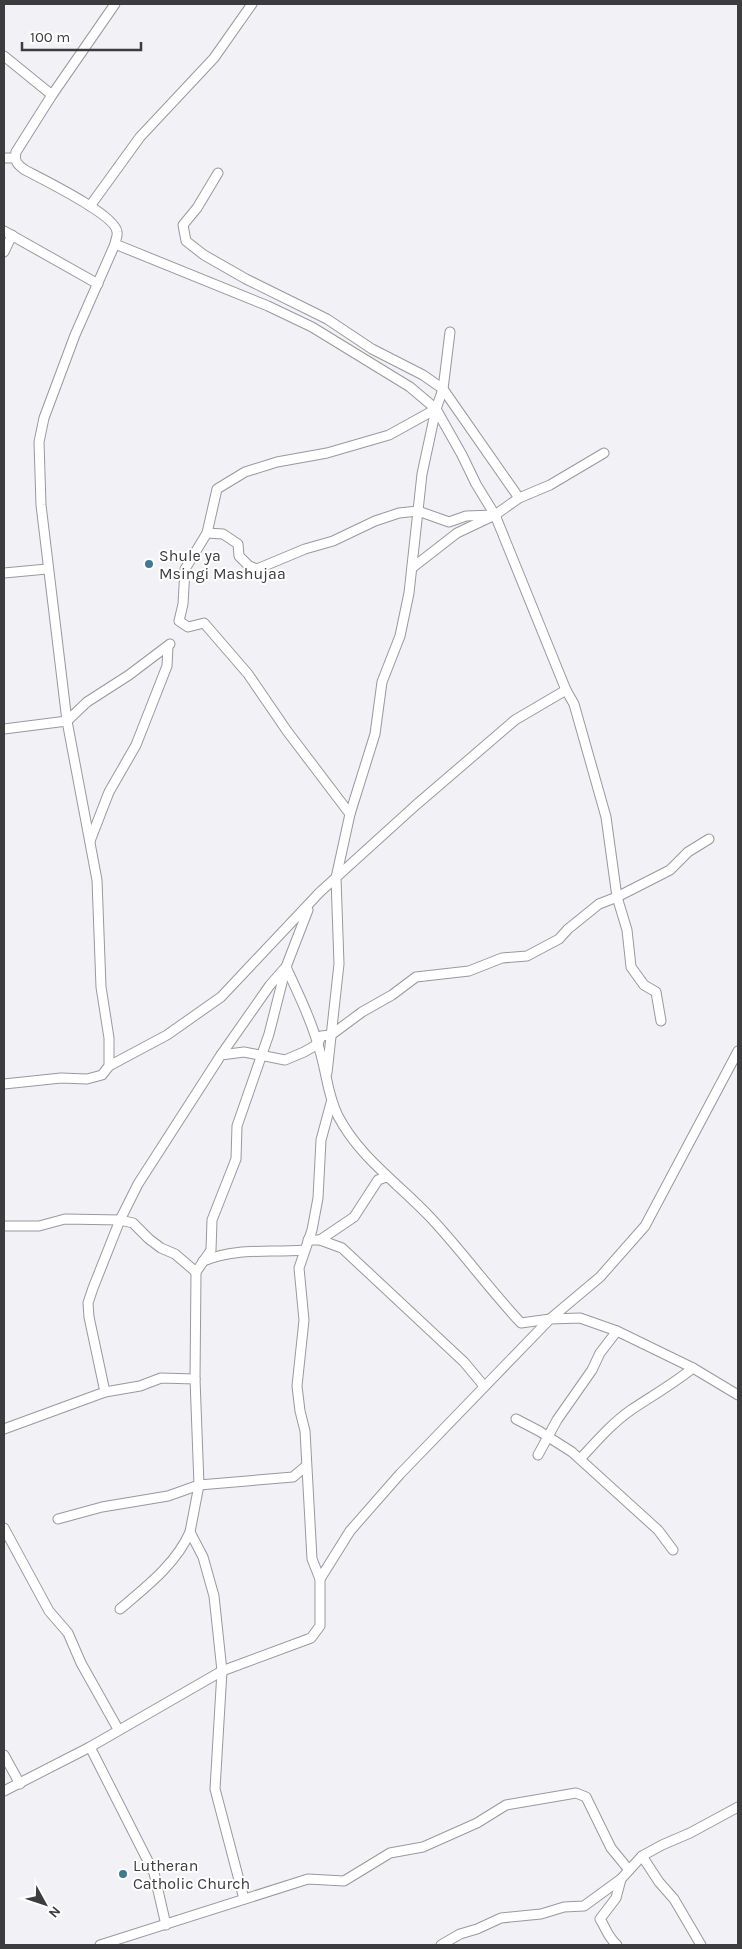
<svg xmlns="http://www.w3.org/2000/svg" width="742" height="1949" font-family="Karla,sans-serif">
<rect width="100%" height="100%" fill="#f2f1f6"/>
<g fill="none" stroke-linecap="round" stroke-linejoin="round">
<defs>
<g id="minor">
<path d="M 4,56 L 52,95"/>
<path d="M 4,158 L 15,158"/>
<path d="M 218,173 L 197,208 L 183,225 L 186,241 L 204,255 L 246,279 L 327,319 L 372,349 L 423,375 L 443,389 L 519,498"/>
<path d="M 90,206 L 140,137 L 214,58 L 252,4"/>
<path d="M 4,231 L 98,284"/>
<path d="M 4,252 L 12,235"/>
<path d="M 207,533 L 223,534 L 238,544 L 239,556 L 249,566 L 257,569 L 305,549 L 333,541 L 375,521 L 399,513 L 418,511 L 449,522 L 466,516 L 495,515"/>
<path d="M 412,568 L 457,533 L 495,515 L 519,498 L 550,485 L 604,453"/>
<path d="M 4,573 L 47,569"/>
<path d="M 566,690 L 574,704 L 606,817 L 617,897 L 627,930 L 631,967 L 644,985 L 656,992 L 661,1021"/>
<path d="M 4,729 L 67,721 L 87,702 L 129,675 L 170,644"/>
<path d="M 350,814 L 287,731 L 248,674 L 204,623 L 188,627 L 179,621 L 183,604 L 185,569 L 207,533 L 217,489 L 245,472 L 277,462 L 327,453 L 389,435 L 436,409"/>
<path d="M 90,841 L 109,792 L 136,745 L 167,666 L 168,646"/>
<path d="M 286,967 C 299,995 313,1024 321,1055 C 327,1076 328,1096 338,1116 C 360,1158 398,1183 430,1217 C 462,1251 489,1289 521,1323 L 550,1319 L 600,1277 L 645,1226 L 738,1051"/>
<path d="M 221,1055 L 270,985 L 284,969"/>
<path d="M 109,1066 L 167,1035 L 221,997 L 320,892 L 416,805 L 515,720 L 566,690 L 495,515 L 476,484 L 462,455 L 436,409 L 410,387 L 312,327 L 268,306 L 115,244"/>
<path d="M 327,1073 L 339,964 L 336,878 L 350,814 L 375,734 L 382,682 L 400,636 L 409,593 L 422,474 L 436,409 L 443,389 L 450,332"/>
<path d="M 4,1084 L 61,1078 L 87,1079 L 102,1075 L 109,1066 L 109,1038 L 101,987 L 97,880 L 67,721 L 41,505 L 39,442 L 44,418 L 75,335 L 115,244 C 115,241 118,236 117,232 C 116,215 42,179 25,170 C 18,165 14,162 16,152 L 52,95 L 115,4"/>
<path d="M 4,1226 L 39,1226 L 65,1219 L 120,1220 L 133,1223 L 149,1239 L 161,1248 L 175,1254 L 196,1272"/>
<path d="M 308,1240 L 320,1240 L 342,1248 L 464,1362 L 484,1386"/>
<path d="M 320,1240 L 354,1217 L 378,1180 L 386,1177"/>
<path d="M 203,1261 C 239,1247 268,1253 304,1250"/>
<path d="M 105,1392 L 89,1317 L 88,1303 L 93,1288 L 120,1220 L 138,1184 L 221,1055 L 244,1052 L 285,1060 L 304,1052 L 318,1044 L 321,1036 L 331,1035 L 362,1012 L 392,995 L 416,977 L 469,971 L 502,958 L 527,956 L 559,939 L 568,929 L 599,904 L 617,897 L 670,870 L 688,852 L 709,839"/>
<path d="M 516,1419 L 539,1431 L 572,1452 L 658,1530 L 673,1550"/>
<path d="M 4,1429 L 105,1392 L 140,1386 L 161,1378 L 195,1379"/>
<path d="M 538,1455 L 557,1420 L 592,1370 L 600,1353 L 617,1331"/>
<path d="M 580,1459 C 596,1442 611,1424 631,1410 C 652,1396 673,1384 693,1368"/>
<path d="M 58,1519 L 102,1507 L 168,1496 L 199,1485 L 293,1477 L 306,1466"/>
<path d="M 4,1528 L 49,1611 L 68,1633 L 81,1663 L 118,1729"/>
<path d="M 320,1579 L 312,1559 L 305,1431 L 300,1411 L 297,1386 L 304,1320 L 299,1268 L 312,1230 L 318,1198 L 321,1140 L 331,1103"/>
<path d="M 120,1609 C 146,1587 176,1564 190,1532"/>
<path d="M 90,1747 L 154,1873 L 166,1925"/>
<path d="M 4,1755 L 20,1784"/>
<path d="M 4,1791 L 90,1747 L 222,1671 L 311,1638 L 320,1626 L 320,1579 L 350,1531 L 400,1474 L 550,1319 L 580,1318 L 617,1331 L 693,1368 L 738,1395"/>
<path d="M 642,1856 L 659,1882 L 674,1899 L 701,1945"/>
<path d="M 244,1899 L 215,1789 L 222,1671 L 214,1596 L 203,1557 L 190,1532 L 199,1485 L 195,1379 L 196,1272 L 211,1250 L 212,1220 L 236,1159 L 237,1126 L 269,1034 L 286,967 L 308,910"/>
<path d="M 100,1945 L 308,1879 L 344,1881 L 390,1853 L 423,1847 L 477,1823 L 506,1805 L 576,1793 L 586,1797 L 611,1848 L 629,1870"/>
<path d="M 441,1945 L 460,1934 L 477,1929 L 501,1918 L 541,1914 L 564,1907 L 584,1906 L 621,1879 L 642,1856 L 662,1845 L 690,1833 L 738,1807"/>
<path d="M 617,1945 C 607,1936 607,1930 600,1919 L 616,1898 L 621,1879"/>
</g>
</defs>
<use href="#minor" stroke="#99999d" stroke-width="11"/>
<use href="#minor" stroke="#fff" stroke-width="9"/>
</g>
<g fill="#3f7a92" stroke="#fff" stroke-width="2">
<circle cx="149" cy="564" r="5"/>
<circle cx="123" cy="1874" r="5"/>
</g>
<g text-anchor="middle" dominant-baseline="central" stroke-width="4" stroke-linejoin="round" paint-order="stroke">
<g font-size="16" fill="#3c3c3e" stroke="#fff" text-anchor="start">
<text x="159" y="555">Shule ya<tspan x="159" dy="18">Msingi Mashujaa</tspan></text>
<text x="133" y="1865">Lutheran<tspan x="133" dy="18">Catholic Church</tspan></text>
</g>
</g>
<rect width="742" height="1949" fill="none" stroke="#3c3c3e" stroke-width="10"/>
<g transform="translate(45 1904) rotate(130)" stroke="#ffffff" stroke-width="4" paint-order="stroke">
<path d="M0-4L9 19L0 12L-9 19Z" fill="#3c3c3e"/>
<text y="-8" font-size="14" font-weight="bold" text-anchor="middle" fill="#3c3c3e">N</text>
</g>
<path d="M22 42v8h119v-8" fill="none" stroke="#3c3c3e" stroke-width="2.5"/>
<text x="30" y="42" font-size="15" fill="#3c3c3e" stroke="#ffffff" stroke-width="4" paint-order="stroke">100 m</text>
</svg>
